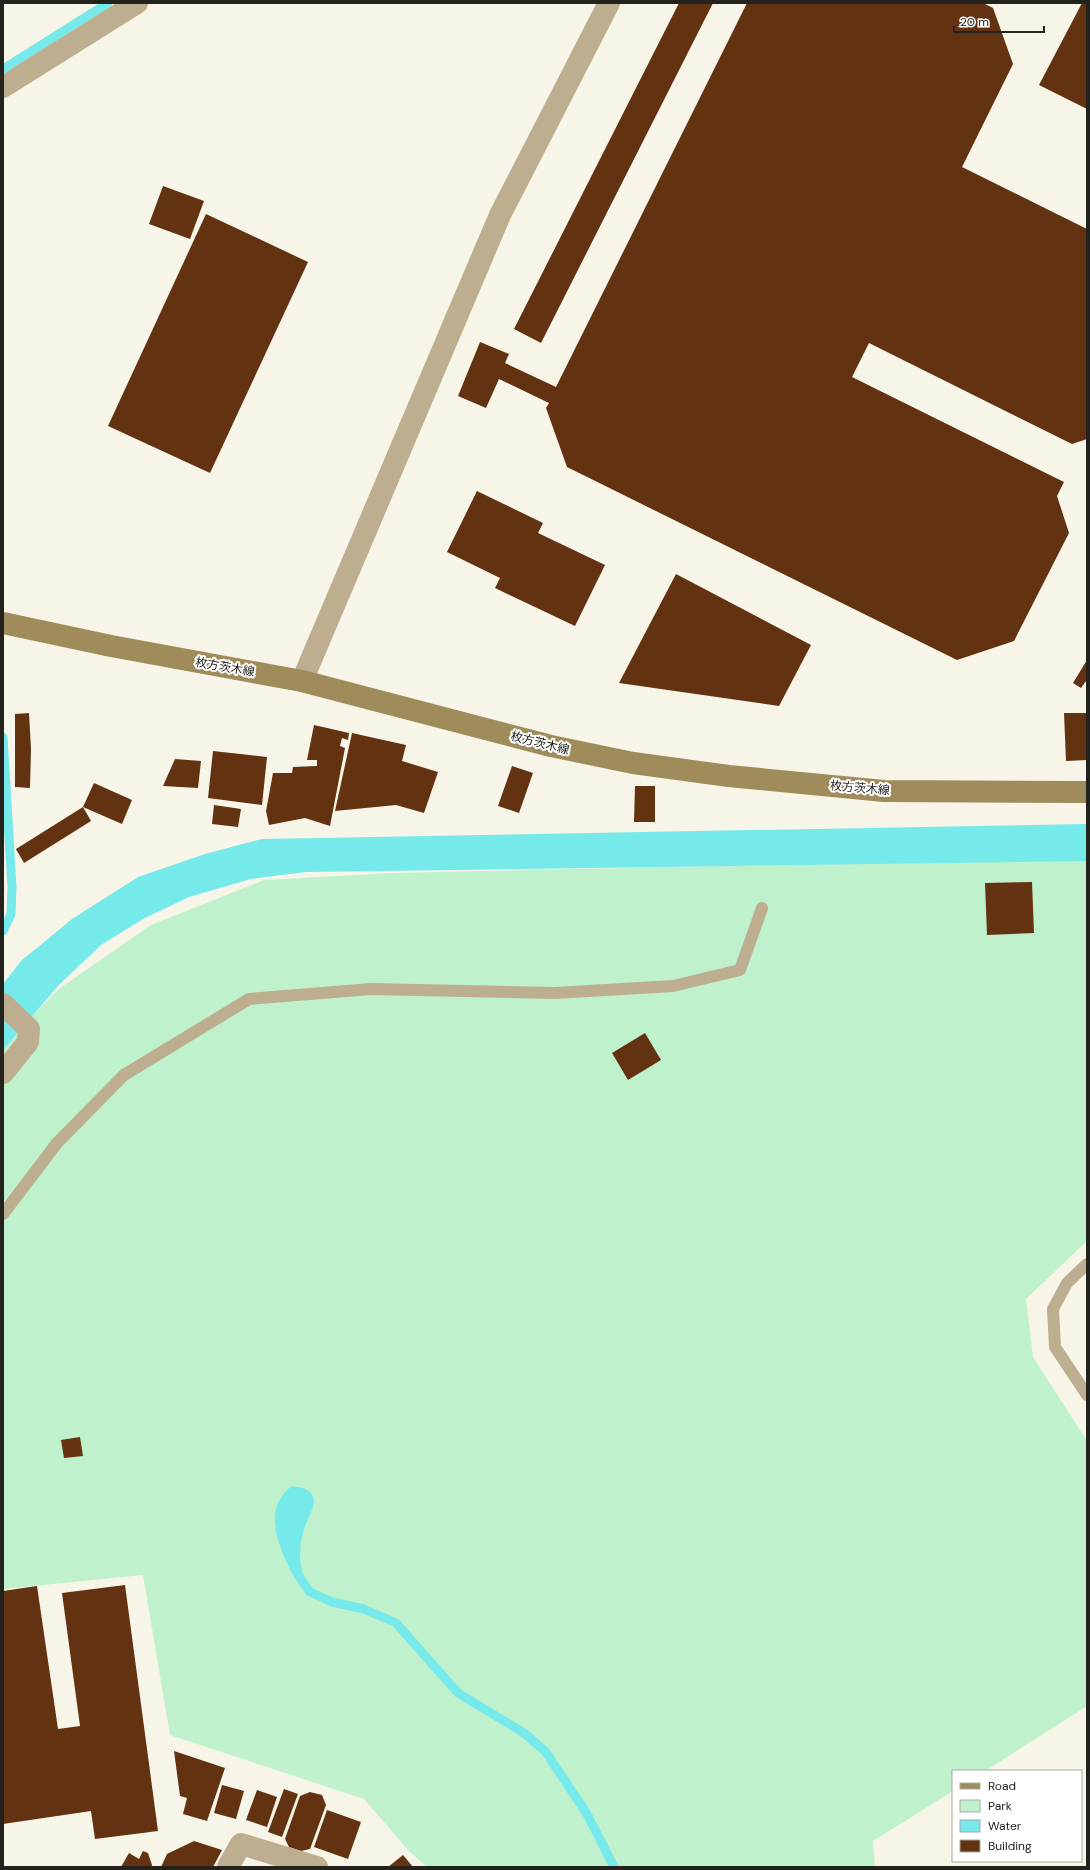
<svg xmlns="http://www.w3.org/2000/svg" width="1090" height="1870" font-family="'DM Sans','Noto Sans JP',sans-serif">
<rect width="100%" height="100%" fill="#f7f5e8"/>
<path fill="#bff1cc" d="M 1087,858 L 1087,1241 L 1026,1299 L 1033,1357 L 1087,1441 L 1087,1706 L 985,1771 L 953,1771 L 953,1791 L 873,1841 L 875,1867 L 427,1867 L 409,1851 L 364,1799 L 170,1735 L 143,1575 L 3,1589 L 3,1045 L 60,988 L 151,925 L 264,880 L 392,873 Z"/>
<g fill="#76e9ea">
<path d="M 1087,824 L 1087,861 L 306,872 L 251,879 L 189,897 L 143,919 L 101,945 L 59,985 L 3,1050 L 3,984 L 21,961 L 72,919 L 138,877 L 205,854 L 262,839 Z"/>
<path d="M 292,1486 C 327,1490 311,1510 304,1529 C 299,1544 299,1559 303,1575 L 293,1575 C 279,1548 261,1508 292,1486 Z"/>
</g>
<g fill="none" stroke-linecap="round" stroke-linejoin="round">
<g stroke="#76e9ea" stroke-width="9">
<path d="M 3,69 L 108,3"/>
<path d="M 3,737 L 12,887 L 11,914 L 3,931"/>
<path d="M 298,1575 L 310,1592 L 332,1602 L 364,1609 L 396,1623 L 458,1693 L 524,1733 L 545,1751 L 587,1814 L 614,1867"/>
</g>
</g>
<g fill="#633211">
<path d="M 679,3 L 713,3 L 541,343 L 514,329 Z"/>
<path d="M 747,3 L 983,3 L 993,8 L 1013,64 L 962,167 L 1087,229 L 1087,439 L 1072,444 L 869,343 L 852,377 L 1064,482 L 1057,496 L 1069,533 L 1014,641 L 957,660 L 567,467 L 546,408 L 549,403 L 499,379 L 486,408 L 458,396 L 480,342 L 509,354 L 505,363 L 556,387 Z"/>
<path d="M 1082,3 L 1087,3 L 1087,109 L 1039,85 Z"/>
<path d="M 163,186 L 204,201 L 190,239 L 149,224 Z"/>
<path d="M 206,214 L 308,262 L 210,473 L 108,426 Z"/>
<path d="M 477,491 L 543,523 L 538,533 L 605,565 L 575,626 L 495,588 L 500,578 L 447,552 Z"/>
<path d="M 676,574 L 811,645 L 779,706 L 619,683 Z"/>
<path d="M 1087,660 L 1087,682 L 1086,681 L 1081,688 L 1073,683 Z"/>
<path d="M 29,713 L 31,749 L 26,749 L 31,749 L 30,788 L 15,787 L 15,714 Z"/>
<path d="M 1064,713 L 1087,713 L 1087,760 L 1066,761 Z"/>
<path d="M 314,725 L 349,733 L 348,740 L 342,738 L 340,746 L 345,748 L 330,826 L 305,818 L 269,825 L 266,811 L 273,773 L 292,773 L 293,767 L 317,766 L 317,760 L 307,760 Z"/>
<path d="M 352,733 L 406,745 L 402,761 L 438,772 L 424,813 L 396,805 L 335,811 Z"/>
<path d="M 213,751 L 267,757 L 262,805 L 208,798 Z"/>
<path d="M 175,759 L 201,761 L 198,788 L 163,786 Z"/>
<path d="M 512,766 L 533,773 L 519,813 L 498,806 Z"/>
<path d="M 94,783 L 132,800 L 122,824 L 83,807 Z"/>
<path d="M 635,786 L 655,786 L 655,822 L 634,822 Z"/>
<path d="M 214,805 L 241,809 L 238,827 L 212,824 Z"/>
<path d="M 83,807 L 91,821 L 24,863 L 16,849 Z"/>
<path d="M 1032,882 L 1034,933 L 987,935 L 985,883 Z"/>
<path d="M 645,1033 L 661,1060 L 628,1080 L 612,1053 Z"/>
<path d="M 80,1437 L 83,1456 L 64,1458 L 61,1440 Z"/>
<path d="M 125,1585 L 158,1831 L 95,1839 L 91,1811 L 3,1824 L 3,1591 L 37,1586 L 58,1729 L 80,1726 L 62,1593 Z"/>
<path d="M 174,1751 L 225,1768 L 207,1821 L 183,1814 L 187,1798 L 180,1796 Z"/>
<path d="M 222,1785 L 244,1791 L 236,1819 L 214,1813 Z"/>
<path d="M 284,1789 L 298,1794 L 282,1837 L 268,1832 Z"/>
<path d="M 257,1790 L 277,1797 L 267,1827 L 246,1820 Z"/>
<path d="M 310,1792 L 322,1795 L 326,1805 L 310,1849 L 301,1851 L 289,1847 L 285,1839 L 300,1796 Z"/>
<path d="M 327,1810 L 361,1822 L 348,1859 L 314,1847 Z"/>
<path d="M 194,1841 L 222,1850 L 213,1867 L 161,1867 L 167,1854 Z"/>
<path d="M 143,1851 L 148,1853 L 152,1865 L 151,1867 L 121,1867 L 129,1853 L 139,1859 Z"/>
<path d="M 403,1855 L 413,1867 L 388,1867 Z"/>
</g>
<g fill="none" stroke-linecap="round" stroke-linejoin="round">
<g stroke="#bcae8e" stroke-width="12">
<path d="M 3,1214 L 57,1143 L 124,1075 L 249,999 L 371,989 L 555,993 L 673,986 L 740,970 L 762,908"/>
<path d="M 1087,1264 L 1067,1283 L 1053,1309 L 1055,1347 L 1087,1395"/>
</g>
<g stroke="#bcae8e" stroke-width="22">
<path d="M 3,87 L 137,3"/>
<path d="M 302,681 L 500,215 L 609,3"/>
<path d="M 3,1004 L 29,1029 L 28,1042 L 3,1073"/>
<path d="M 228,1867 L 241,1844 L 317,1867"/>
</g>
<path stroke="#a08c5b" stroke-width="22" d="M 3,623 L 111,646 L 302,681 L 551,746 L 633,763 L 729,776 L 884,791 L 1087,792"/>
</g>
<g text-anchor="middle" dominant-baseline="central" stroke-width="4" stroke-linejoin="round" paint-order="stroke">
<g font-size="12" fill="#23221d" stroke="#fff">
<text transform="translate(225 667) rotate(10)">枚方茨木線</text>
<text transform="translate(540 743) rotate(14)">枚方茨木線</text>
<text transform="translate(860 788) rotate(5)">枚方茨木線</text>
</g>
</g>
<rect width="1090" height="1870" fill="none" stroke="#23221d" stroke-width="8"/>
<rect x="952" y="1770" width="130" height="92" fill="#ffffff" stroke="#a7a7a5"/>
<rect x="960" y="1783" width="20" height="6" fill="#a08c5b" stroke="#a7a7a5"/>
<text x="988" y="1790" font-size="12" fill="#23221d">Road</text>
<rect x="960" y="1800" width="20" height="12" fill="#bff1cc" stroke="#a7a7a5"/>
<text x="988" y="1810" font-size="12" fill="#23221d">Park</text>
<rect x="960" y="1820" width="20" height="12" fill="#76e9ea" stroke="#a7a7a5"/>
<text x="988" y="1830" font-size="12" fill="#23221d">Water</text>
<rect x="960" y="1840" width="20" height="12" fill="#633211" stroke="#a7a7a5"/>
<text x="988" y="1850" font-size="12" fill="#23221d">Building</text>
<path d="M954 26v6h90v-6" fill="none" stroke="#23221d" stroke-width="2"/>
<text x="960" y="26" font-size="12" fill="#23221d" stroke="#ffffff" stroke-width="3" paint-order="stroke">20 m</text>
</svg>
